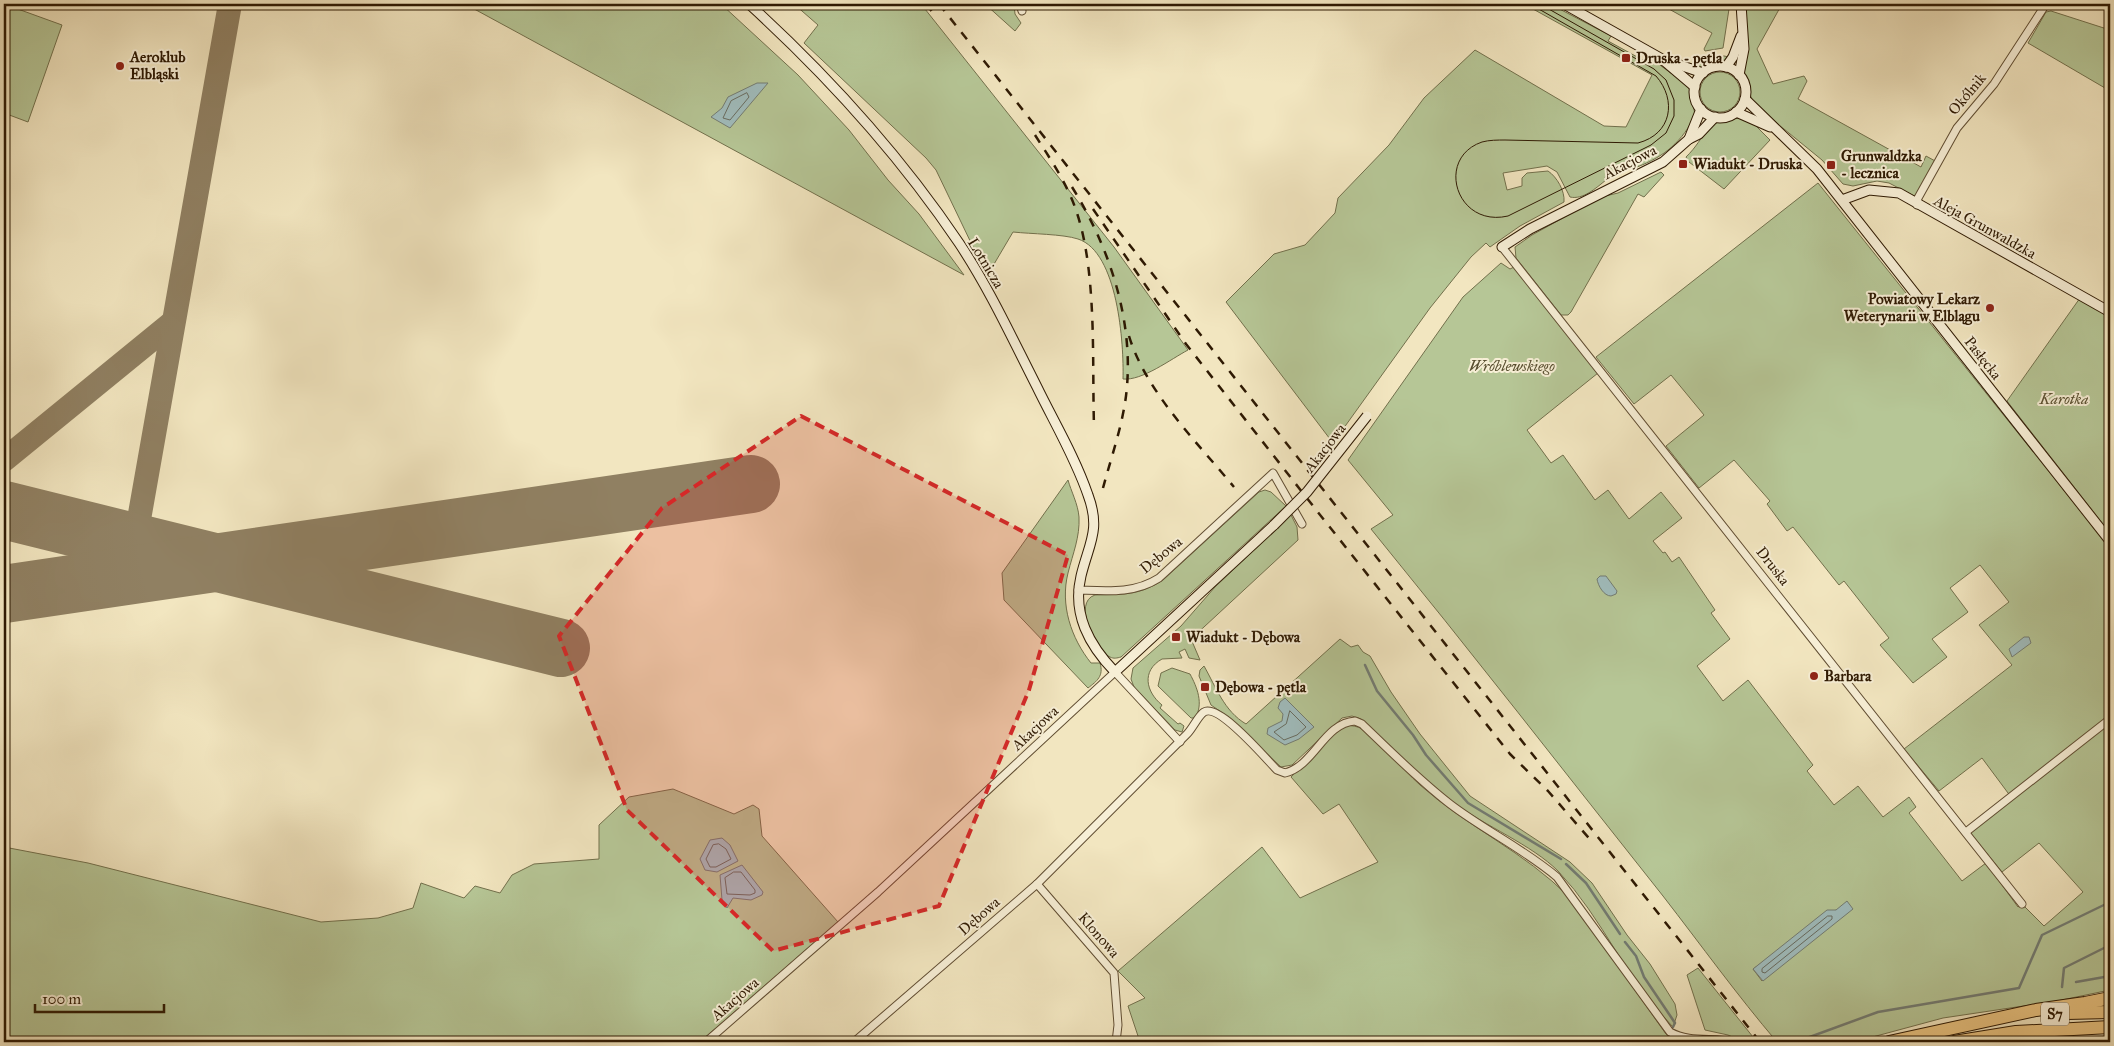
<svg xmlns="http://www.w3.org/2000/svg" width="2114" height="1046" font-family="'IM FELL Great Primer',serif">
<rect width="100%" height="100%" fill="#f2e6c0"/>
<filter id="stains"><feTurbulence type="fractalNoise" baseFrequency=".004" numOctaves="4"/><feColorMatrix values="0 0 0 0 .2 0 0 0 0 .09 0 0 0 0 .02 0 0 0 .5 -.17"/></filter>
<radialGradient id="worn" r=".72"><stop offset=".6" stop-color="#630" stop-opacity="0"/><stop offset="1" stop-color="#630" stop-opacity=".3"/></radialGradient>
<g fill="#b6c696" stroke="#72704c" fill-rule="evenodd">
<path d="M 4,4 L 62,25 L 28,122 L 4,113 Z"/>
<path d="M 465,4 L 721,4 L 798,75 L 849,130 L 888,180 L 919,214 L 964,275 Z"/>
<path d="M 794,4 L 921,4 L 1114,247 L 1188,350 C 1171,359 1142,381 1123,379 C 1124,344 1118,252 1078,239 C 1063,234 1031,234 1013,232 L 987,276 L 936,170 L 926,158 L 804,43 L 818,25 Z"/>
<path d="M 985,4 L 1014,4 L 1015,14 L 1021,23 L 1015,31 Z"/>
<path d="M 1524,4 L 1550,4 L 1611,36 L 1608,41 L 1650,64 L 1653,60 L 1690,87 L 1695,115 C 1683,141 1664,157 1637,167 L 1634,162 L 1605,177 L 1606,180 C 1596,188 1583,200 1570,197 L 1557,172 L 1547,166 L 1503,173 L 1507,190 L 1522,186 L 1522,178 L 1527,173 L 1548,171 C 1557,177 1565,191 1564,202 L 1520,226 L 1490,247 L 1486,243 L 1471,257 L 1430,308 L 1333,443 L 1226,302 L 1274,254 L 1305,245 L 1335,213 L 1338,198 L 1389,145 L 1424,98 L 1475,50 L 1604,126 L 1626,127 L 1652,75 Z"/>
<path d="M 1660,4 L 1723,4 L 1729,9 L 1723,48 L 1705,51 L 1704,49 L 1712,33 Z"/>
<path d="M 1745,4 L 1782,4 L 1757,49 L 1773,84 L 1804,76 L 1807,81 L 1798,99 L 1921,167 L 1926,156 L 1937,162 L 1918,198 L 1889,183 L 1877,181 L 1853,186 L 1843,184 L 1822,160 L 1757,107 C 1738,84 1744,34 1745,4 Z"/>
<path d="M 2051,11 L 2110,30 L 2110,79 L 2105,88 L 2028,43 L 2046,12 Z"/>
<path d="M 1724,56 L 1729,57 C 1722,64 1703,69 1693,67 L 1697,62 Z"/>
<circle cx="1720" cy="92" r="20"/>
<path d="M 1741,118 L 1753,123 L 1770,140 L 1724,189 L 1689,162 L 1686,157 C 1707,137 1704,118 1741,118 Z"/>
<path d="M 1661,172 L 1664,175 L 1644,197 L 1638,194 L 1571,312 L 1568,315 L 1561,315 L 1516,258 L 1515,247 L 1532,235 L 1601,197 L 1618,193 Z"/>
<path d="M 1818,183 L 2110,548 L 2110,990 L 2057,1001 L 1943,1018 L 1854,1042 L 1777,1042 C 1737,995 1701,945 1663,896 C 1566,774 1470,650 1371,529 L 1393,515 L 1348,460 L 1463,297 L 1501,263 L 1510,269 L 1514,267 L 1598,373 L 1527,430 L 1551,463 L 1563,455 L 1595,500 L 1608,490 L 1629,519 L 1661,492 L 1682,518 L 1653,541 L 1663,553 L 1665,552 L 1672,562 L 1679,557 L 1715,610 L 1711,613 L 1730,639 L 1697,666 L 1723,701 L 1748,680 L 1813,765 L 1807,771 L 1834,805 L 1858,786 L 1883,817 L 1909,797 L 1916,807 L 1909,813 L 1962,881 L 1986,863 L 2018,907 L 2022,904 L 2044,926 L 2083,892 L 2039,843 L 2002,872 L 1968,830 L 2011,797 L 1982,758 L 1939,791 L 1904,749 L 2012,665 L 1979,625 L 2009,602 L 1980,565 L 1950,588 L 1968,612 L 1932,639 L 1947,657 L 1913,683 L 1880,645 L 1889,638 L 1844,581 L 1839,585 L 1793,527 L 1787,531 L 1767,504 L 1770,501 L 1734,460 L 1699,488 L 1666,446 L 1704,415 L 1671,375 L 1634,404 L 1596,357 ZM 1836,910 L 1762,981 L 1753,969 Z"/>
<path d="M 2080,298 L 2110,315 L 2110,533 L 2007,401 Z"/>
<path d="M 1068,480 C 1071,491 1078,504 1079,517 C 1080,537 1073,553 1068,573 C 1060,605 1071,638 1091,663 L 1100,663 C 1104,676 1097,681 1088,688 L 1004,600 L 1002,573 Z"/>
<path d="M 1265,490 L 1271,492 L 1286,506 L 1121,657 C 1117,658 1114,659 1110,657 C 1095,651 1072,602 1095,595 C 1124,594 1138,596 1163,580 L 1259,492 Z"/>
<path d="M 1291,515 L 1297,527 L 1298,540 L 1191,639 L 1200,660 L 1189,658 L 1185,649 L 1179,652 L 1182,658 L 1162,659 C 1141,671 1146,692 1162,705 L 1160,708 L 1178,724 L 1180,723 L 1184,726 L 1182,732 L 1175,730 L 1134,687 L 1131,679 L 1133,668 L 1181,626 L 1215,587 Z"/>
<path d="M 1340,639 L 1351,647 L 1358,645 L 1363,652 L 1370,656 L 1391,692 L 1420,734 L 1470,796 L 1570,862 L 1592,883 L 1627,935 L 1650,964 L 1675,1004 L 1677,1015 L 1673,1027 C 1627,982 1603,918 1558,871 C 1532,845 1485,826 1454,803 C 1420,779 1392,746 1361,719 L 1352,716 L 1342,718 L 1292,765 L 1281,767 L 1227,716 L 1211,705 L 1199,676 L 1200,670 L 1204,666 C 1216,687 1224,711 1246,724 Z"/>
<path d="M 1172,668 L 1190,674 C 1197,687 1204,704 1195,718 L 1191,718 L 1158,686 L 1161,673 Z"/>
<path d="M 1347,725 C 1352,726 1358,726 1362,729 C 1380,740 1402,769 1420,785 C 1467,827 1525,852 1569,897 L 1666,1034 L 1680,1042 L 1140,1042 L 1128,1006 L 1145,998 L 1118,971 L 1262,847 L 1300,898 L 1378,862 L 1339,804 L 1323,814 L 1291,777 L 1336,733 Z"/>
<path d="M 673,789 L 734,814 L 753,805 L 759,809 L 762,836 L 838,922 L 700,1042 L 4,1042 L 4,847 L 88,863 L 321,922 L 378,918 L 413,908 L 421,883 L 464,898 L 475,886 L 500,893 L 512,875 L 534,864 L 599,859 L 599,825 L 629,797 Z"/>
<path d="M 1698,968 L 1757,1042 L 1743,1042 L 1728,1035 L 1705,1030 L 1687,975 Z"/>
<path d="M 2110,1036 L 2110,1042 L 2003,1042 L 2046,1038 Z"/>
</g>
<g fill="#a0bdbe" stroke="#737c73">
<path d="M 757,83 L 768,83 L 730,128 L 711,117 L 722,108 L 728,97 Z"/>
<path d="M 1600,576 L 1606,576 L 1617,591 L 1616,594 L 1611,596 C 1604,596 1598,586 1597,579 Z"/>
<path d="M 2024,637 L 2029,637 L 2031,643 L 2012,657 L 2009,649 Z"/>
<path d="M 1285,698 L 1314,727 L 1299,739 L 1285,745 L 1267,734 L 1268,728 L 1282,721 L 1283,714 L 1278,708 L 1280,702 Z"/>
<path d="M 722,838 L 730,845 L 738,861 L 717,872 L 705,870 L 700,859 L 710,840 Z"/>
<path d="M 742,865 L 763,892 L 762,895 L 751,900 L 733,898 L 727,908 L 722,900 L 720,875 Z"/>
<path d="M 1847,901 L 1853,909 L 1763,981 L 1753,969 L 1827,910 L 1836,910 Z"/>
</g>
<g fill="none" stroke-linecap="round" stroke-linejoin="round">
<g stroke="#686c60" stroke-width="1">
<path d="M 747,93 L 749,97 L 730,120 L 723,118 L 731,101 Z"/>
<path d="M 1290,711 L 1306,727 L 1297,735 L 1284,740 L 1274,732 L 1286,724 Z"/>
<path d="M 719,844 L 726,849 L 731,859 L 716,867 L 710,867 L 706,859 L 713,845 Z"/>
<path d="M 734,872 L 741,872 L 755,890 L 755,893 L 750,895 L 727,894 L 725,878 Z"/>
<path d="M 1828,916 L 1832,916 L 1832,919 L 1765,973 L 1762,972 L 1762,969 Z"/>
</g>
<g stroke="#737c73" stroke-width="2.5">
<path d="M 1365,665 L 1377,691 L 1413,735 L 1426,755 L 1468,803 L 1561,859"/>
<path d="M 1566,864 L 1586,883 L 1620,934"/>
<path d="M 1625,942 L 1636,956 L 1644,977 L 1671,1017 L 1675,1023 L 1673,1027"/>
<path d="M 2076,982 L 2110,976"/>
<path d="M 2062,987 L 2064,968 L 2110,945"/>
<path d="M 1667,1042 L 1668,1041"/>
<path d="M 1796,1042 L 1878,1012 L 2019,988 L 2042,935 L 2110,902"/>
</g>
<g stroke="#908062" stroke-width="24">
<path d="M 4,460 L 173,322"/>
<path d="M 135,542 L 230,4"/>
</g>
<g stroke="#908062" stroke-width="58">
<path d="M 4,510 L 561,648"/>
<path d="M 4,594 L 751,484"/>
</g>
<defs>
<g id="street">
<path d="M 1020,4 L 1022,11"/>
<path d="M 1917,205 L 1918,198 L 1957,128 L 1994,84 L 2046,4"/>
<path d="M 1502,247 L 2022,904"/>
<path d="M 1078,590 C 1107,591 1134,594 1159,578 L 1273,473 L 1302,524"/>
<path d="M 1966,832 L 2110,719"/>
<path d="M 1037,884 L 1114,973 L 1118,1025 L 1116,1042"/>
<path d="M 706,1042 L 878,892 L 1115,672 L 1180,742"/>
<path d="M 854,1042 L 1037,884 L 1187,734 C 1193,728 1198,716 1204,712 C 1219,703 1266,759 1277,770 L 1285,773 C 1314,766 1324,723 1355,721 L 1362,724 C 1391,752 1419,780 1450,804 C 1484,830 1524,849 1557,877 L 1670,1032 C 1690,1043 1713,1037 1734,1042"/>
</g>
<g id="secondary">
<path d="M 749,4 C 828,76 899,154 959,243 C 989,288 1012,338 1037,387 C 1054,422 1075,457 1088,495 C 1101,530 1089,543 1081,576 C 1072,614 1089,645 1115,672 L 1274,525"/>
<path d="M 1564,4 L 1662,59 L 1695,87"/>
<path d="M 1665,60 L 1703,73"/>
<circle cx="1720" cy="92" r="26"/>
<path d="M 1726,67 L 1733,57 L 1741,36"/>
<path d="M 1739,75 L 1744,49 L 1741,4"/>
<path d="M 1745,99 L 1817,169 L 2110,541"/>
<path d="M 1736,112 L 1770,127"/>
<path d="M 1689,139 L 1701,109"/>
<path d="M 1842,200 L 1869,190 L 1899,193 L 2110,312"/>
<path d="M 1502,247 L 1530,229 L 1663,162 L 1689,139 L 1699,134 L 1715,117"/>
</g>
<g id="highway">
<path d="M 2067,1013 L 2110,1012"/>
<path d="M 1889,1042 L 2036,1010 L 2085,1003 L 2110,998"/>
<path d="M 1954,1042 L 2016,1032 L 2110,1027"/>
</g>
</defs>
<use href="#street" stroke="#604d32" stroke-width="9"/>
<use href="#secondary" stroke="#2f1a03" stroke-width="11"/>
<use href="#highway" stroke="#2f1a03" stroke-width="14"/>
<use href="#street" stroke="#f7efd6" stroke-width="7"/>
<use href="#secondary" stroke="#f7efd6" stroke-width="9"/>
<use href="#highway" stroke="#e9c380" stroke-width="12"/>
<path stroke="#2f1a03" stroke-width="1" d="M 1530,4 L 1656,76 C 1677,100 1672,134 1638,143 L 1505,140 C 1498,140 1489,140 1482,142 C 1435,158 1456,228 1508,216 L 1651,145 L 1666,133 L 1674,116 L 1674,100 L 1666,80 L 1654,69 L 1540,4"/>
<g stroke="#2f1a03" stroke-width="2.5" stroke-dasharray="9 9" stroke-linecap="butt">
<path d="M 926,4 L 933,13"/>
<path d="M 939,4 L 1760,1042"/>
<path d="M 1035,135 C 1051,160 1068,185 1077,213 C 1097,274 1092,361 1094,426"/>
<path d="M 1072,187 C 1110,248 1135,323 1126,396 C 1122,427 1111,458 1103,488"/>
<path d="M 1093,209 L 1186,344 L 1317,511 L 1510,754 L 1548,791 L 1594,844"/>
<path d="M 1129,336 C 1146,392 1197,442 1234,487"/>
</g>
<defs>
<path id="secondary-bridge" d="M 1274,525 L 1307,492 L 1367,416"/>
</defs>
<use href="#secondary-bridge" stroke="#2f1a03" stroke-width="11" stroke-linecap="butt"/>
<use href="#secondary-bridge" stroke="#f7efd6" stroke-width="9"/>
</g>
<path fill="#d62828" fill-opacity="0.2" stroke="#d62828" stroke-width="4" stroke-dasharray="10 6" stroke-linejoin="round" d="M 801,416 L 1068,555 L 1029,690 L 939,906 L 773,951 L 627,810 L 559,636 L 662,508 Z"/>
<g fill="#8f2418" stroke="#f7efd6" stroke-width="2">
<rect x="1621" y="53" width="10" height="10" rx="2.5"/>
<circle cx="120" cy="66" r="5"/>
<rect x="1678" y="159" width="10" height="10" rx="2.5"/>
<rect x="1826" y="160" width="10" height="10" rx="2.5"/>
<circle cx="1990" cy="308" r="5"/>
<rect x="1171" y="632" width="10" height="10" rx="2.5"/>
<circle cx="1814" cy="676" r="5"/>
<rect x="1200" y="682" width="10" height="10" rx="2.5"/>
</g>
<g text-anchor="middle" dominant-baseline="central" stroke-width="4" stroke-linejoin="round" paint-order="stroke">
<rect fill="#f7efd6" stroke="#6b5a42" stroke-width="1" x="2041" y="1002.5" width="28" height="23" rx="4"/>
<g font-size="14" font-weight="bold" fill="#2f1a03">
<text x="2055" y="1014">S7</text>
</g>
<g font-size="15" font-weight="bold" fill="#2f1a03" stroke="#f7efd6" text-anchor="start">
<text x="130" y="57">Aeroklub<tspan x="130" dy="17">Elbląski</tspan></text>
<text x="1636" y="58">Druska - pętla</text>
<text x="1841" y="156">Grunwaldzka<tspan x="1841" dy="17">- lecznica</tspan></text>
<text x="1693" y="164">Wiadukt - Druska</text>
<text x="1980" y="299" text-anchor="end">Powiatowy Lekarz<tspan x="1980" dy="17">Weterynarii w Elblągu</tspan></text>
<text x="1186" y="637">Wiadukt - Dębowa</text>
<text x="1824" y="676">Barbara</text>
<text x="1215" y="687">Dębowa - pętla</text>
</g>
<g font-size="15" fill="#2f1a03" stroke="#f7efd6">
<text transform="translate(1967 94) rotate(-50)">Okólnik</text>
<text transform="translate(1630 162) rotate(-27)">Akacjowa</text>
<text transform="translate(1985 227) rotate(29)">Aleja Grunwaldzka</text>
<text transform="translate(986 263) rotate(59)">Lotnicza</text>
<text transform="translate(1983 358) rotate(52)">Pasłęcka</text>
<text transform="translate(1325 448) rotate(-52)">Akacjowa</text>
<text transform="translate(1161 555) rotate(-39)">Dębowa</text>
<text transform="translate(1773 566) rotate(52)">Druska</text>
<text transform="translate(1035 728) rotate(-43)">Akacjowa</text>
<text transform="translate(979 916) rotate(-41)">Dębowa</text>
<text transform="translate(1099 935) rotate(49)">Klonowa</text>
<text transform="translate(735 999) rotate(-41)">Akacjowa</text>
</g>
<g font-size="15" font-style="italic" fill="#584e2f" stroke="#f7efd6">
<text x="1512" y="366">Wróblewskiego</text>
<text x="2064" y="399">Karotka</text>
</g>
</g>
<rect width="2114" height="1046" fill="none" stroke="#f2e6c0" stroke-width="20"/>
<rect x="5" y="5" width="2104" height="1036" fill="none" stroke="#2f1a03" stroke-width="2.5"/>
<rect x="10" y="10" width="2094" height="1026" fill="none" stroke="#2f1a03"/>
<path d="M35 1004v8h129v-8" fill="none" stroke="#2f1a03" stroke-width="2.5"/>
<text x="42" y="1004" font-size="15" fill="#2f1a03" stroke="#f7efd6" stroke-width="4" paint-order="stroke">100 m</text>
<rect width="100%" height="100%" filter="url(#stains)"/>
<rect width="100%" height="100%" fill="url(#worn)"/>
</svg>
